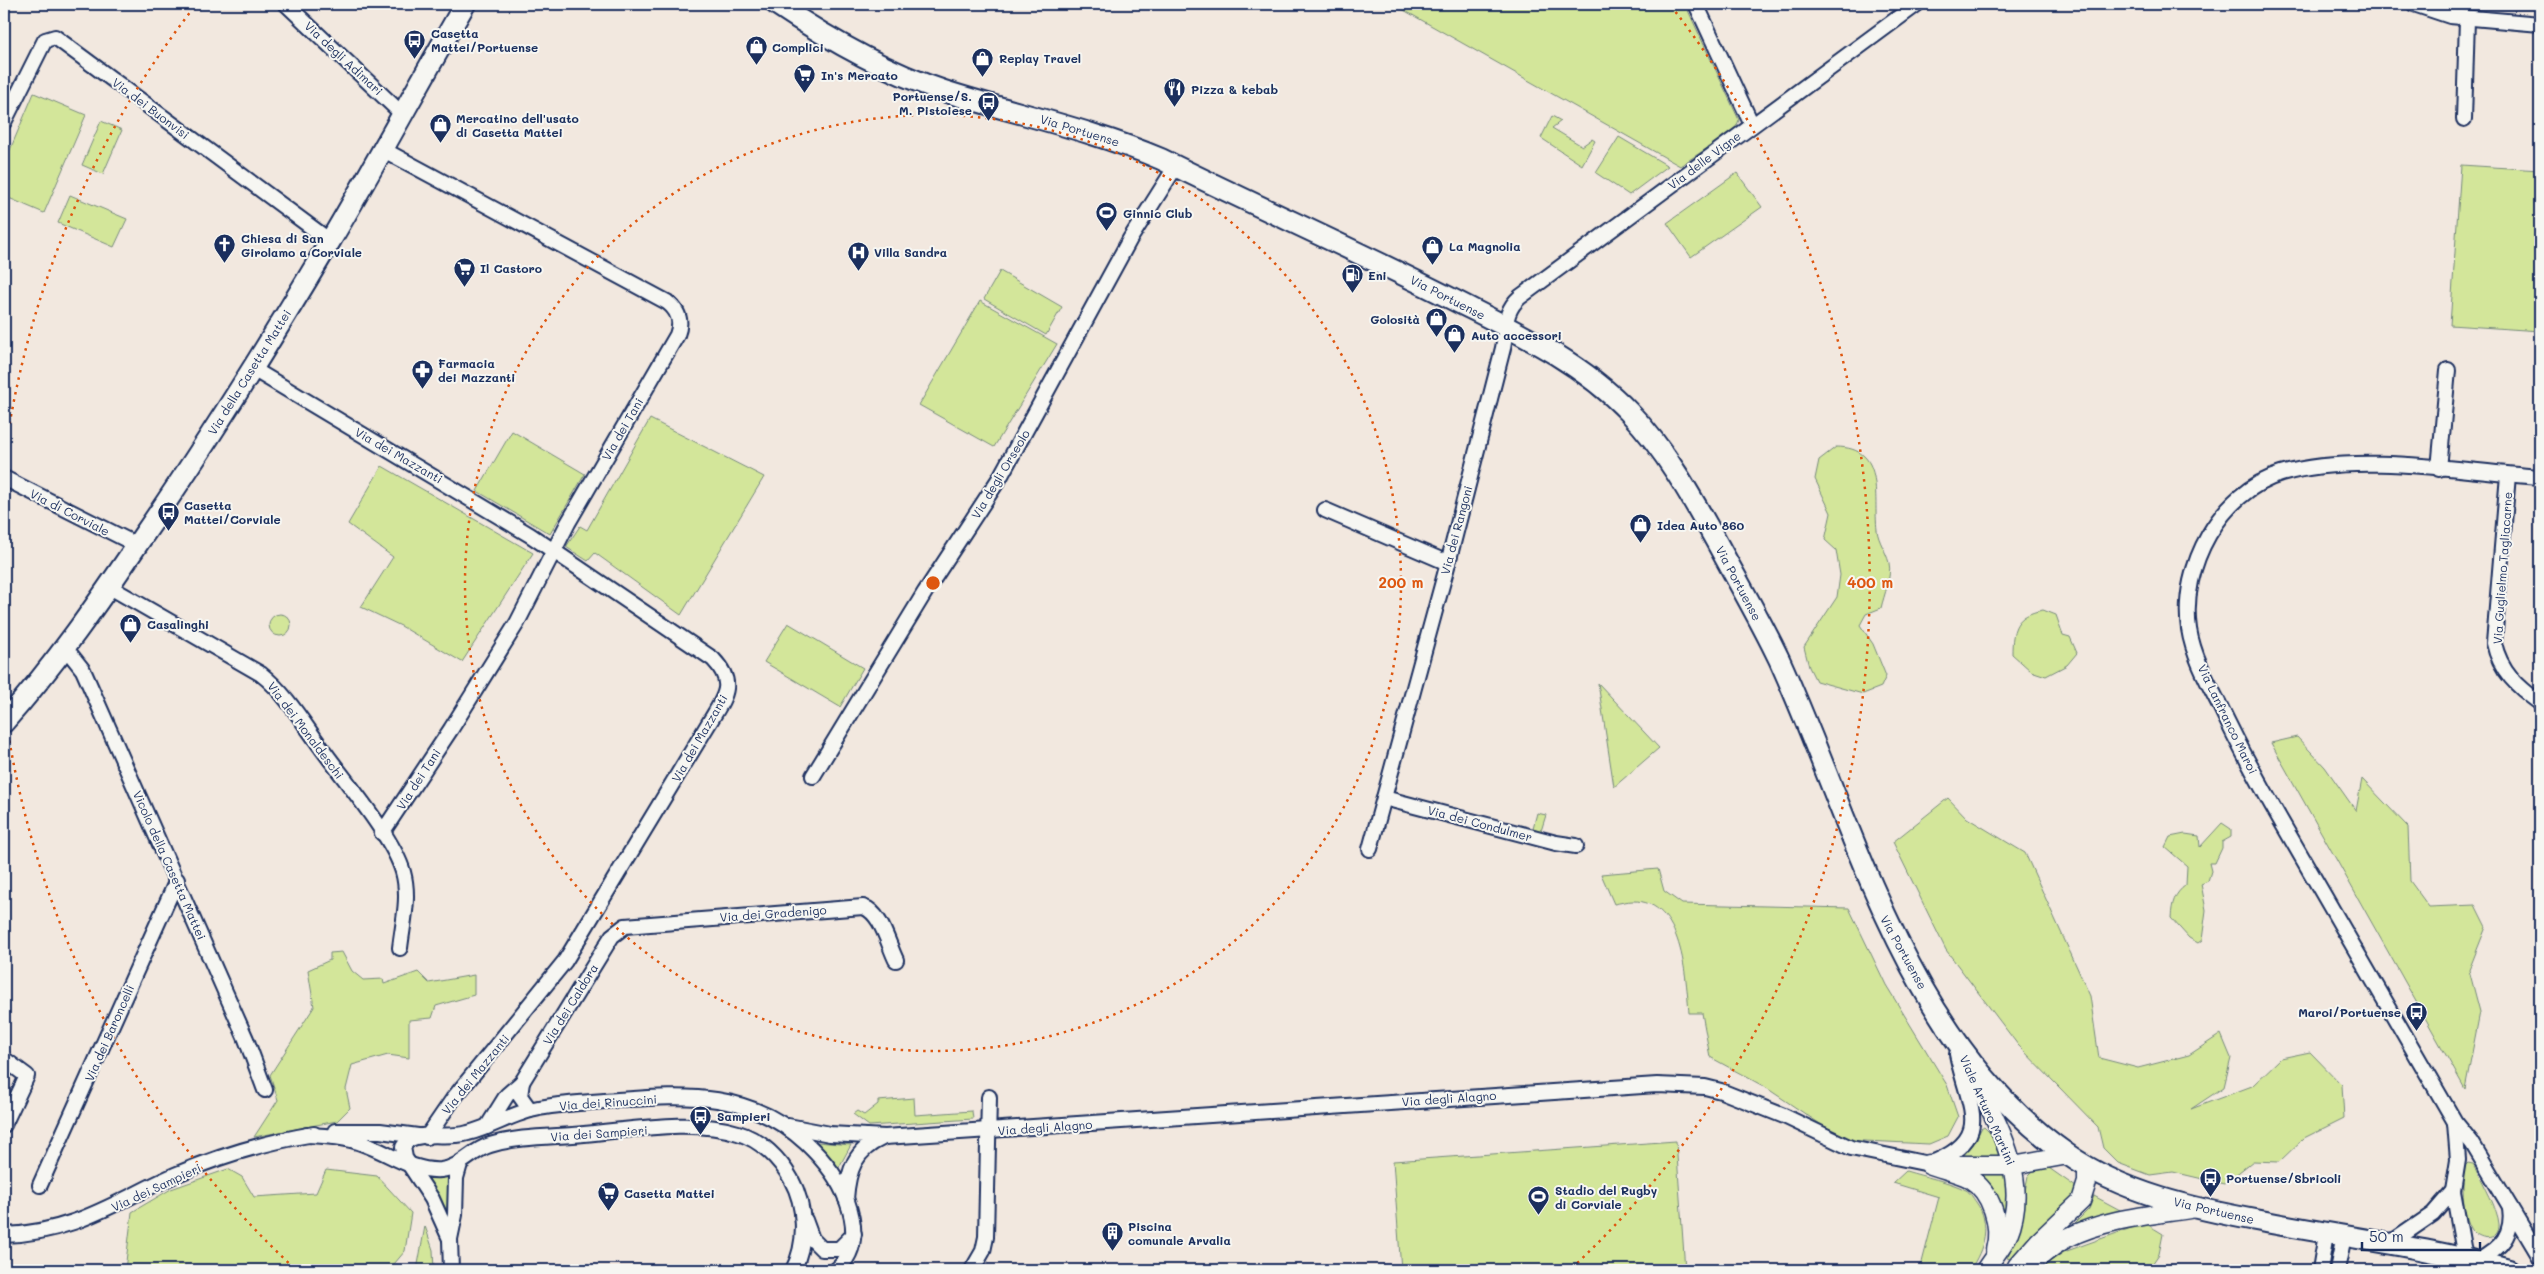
<svg xmlns="http://www.w3.org/2000/svg" width="2544" height="1274" font-family="Mali,sans-serif">
<rect width="100%" height="100%" fill="#f2e8df"/>
<filter id="ink" filterUnits="userSpaceOnUse"><feTurbulence type="fractalNoise" baseFrequency=".02" numOctaves="2"/><feDisplacementMap in="SourceGraphic" scale="10" xChannelSelector="R" yChannelSelector="G"/><feConvolveMatrix kernelMatrix="1 2 1 2 8 2 1 2 1" color-interpolation-filters="sRGB"/></filter>
<g filter="url(#ink)">
<g fill="#d3e69a" stroke="#778a7c">
<path d="M 1393,4 L 1685,4 L 1739,120 L 1735,130 L 1680,166 Z"/>
<path d="M 34,93 L 86,115 L 44,213 L 4,196 L 4,164 Z"/>
<path d="M 1552,116 L 1561,121 L 1552,128 L 1582,146 L 1592,139 L 1595,141 L 1582,165 L 1541,138 Z"/>
<path d="M 101,121 L 122,130 L 103,174 L 82,165 Z"/>
<path d="M 1619,137 L 1668,166 L 1629,195 L 1596,173 Z"/>
<path d="M 2461,165 L 2540,170 L 2540,331 L 2450,325 Z"/>
<path d="M 1737,173 L 1762,207 L 1691,257 L 1667,223 Z"/>
<path d="M 70,195 L 127,219 L 114,247 L 58,223 Z"/>
<path d="M 1000,271 L 1062,307 L 1046,335 L 984,299 Z"/>
<path d="M 980,301 L 1057,344 L 994,447 L 919,405 Z"/>
<path d="M 650,419 L 764,477 L 681,615 L 595,553 L 588,561 L 566,547 L 580,526 L 587,530 Z"/>
<path d="M 512,431 L 585,474 L 550,534 L 477,491 Z"/>
<path d="M 1836,447 C 1886,447 1873,495 1877,530 C 1878,541 1886,551 1889,563 C 1892,576 1884,595 1881,608 L 1866,614 L 1860,625 L 1873,644 L 1886,676 L 1881,687 L 1863,694 L 1816,681 L 1809,667 L 1804,647 L 1837,597 L 1840,575 L 1836,550 L 1825,540 L 1831,513 L 1815,479 L 1819,460 Z"/>
<path d="M 382,466 L 533,553 L 462,662 L 401,626 L 361,607 L 393,557 L 348,524 Z"/>
<path d="M 2043,610 L 2056,615 L 2063,635 L 2070,637 L 2077,653 L 2067,665 L 2046,676 L 2031,671 L 2012,654 C 2012,628 2016,615 2043,610 Z"/>
<circle cx="280" cy="625" r="11"/>
<path d="M 788,623 L 863,668 L 840,707 L 764,662 Z"/>
<path d="M 1598,683 L 1659,748 L 1614,787 Z"/>
<path d="M 2297,737 L 2325,767 L 2356,811 L 2362,779 L 2408,827 L 2410,881 L 2429,907 L 2475,905 L 2486,927 L 2469,970 L 2480,1012 L 2465,1089 L 2271,743 Z"/>
<path d="M 1948,798 L 1967,818 L 2025,853 L 2090,996 L 2099,1058 L 2138,1068 L 2189,1055 L 2221,1034 L 2231,1058 L 2224,1087 L 2191,1109 L 2252,1086 L 2281,1058 L 2310,1052 L 2342,1085 L 2344,1118 L 2304,1138 L 2279,1162 L 2253,1161 L 2224,1184 L 2173,1172 L 2150,1175 L 2118,1163 L 2103,1148 L 2098,1127 L 2018,1045 L 1946,950 L 1893,842 Z"/>
<path d="M 1537,813 L 1546,815 L 1541,831 L 1533,828 Z"/>
<path d="M 2222,823 L 2231,829 L 2231,837 L 2222,842 L 2222,848 L 2215,863 L 2209,863 L 2211,871 L 2208,881 L 2201,884 L 2206,910 L 2202,940 L 2198,943 L 2189,938 L 2171,918 C 2172,903 2174,894 2186,885 L 2187,866 L 2165,847 L 2170,837 L 2185,834 L 2199,836 L 2200,847 Z"/>
<path d="M 1658,869 L 1664,891 L 1682,904 L 1849,908 L 1886,985 L 1947,1085 L 1958,1117 L 1948,1136 L 1929,1144 L 1844,1140 L 1765,1087 L 1710,1057 L 1702,1013 L 1689,1013 C 1686,978 1683,900 1633,901 C 1627,901 1620,903 1614,904 L 1601,874 Z"/>
<path d="M 342,952 L 352,971 L 363,980 L 383,979 L 384,984 L 418,972 L 429,983 L 474,975 L 474,995 L 436,1006 L 432,1018 L 409,1020 L 409,1058 L 388,1055 L 352,1065 L 346,1089 L 350,1108 L 337,1121 L 254,1137 L 278,1100 L 270,1075 L 314,1007 L 308,970 L 330,960 L 330,953 Z"/>
<path d="M 914,1098 L 915,1115 L 972,1111 L 973,1119 L 869,1126 L 853,1114 L 857,1111 L 864,1115 L 878,1104 L 878,1101 Z"/>
<path d="M 1984,1127 L 1992,1135 L 2000,1157 L 1961,1158 L 1974,1143 L 1981,1129 Z"/>
<path d="M 1676,1141 L 1685,1270 L 1401,1270 L 1393,1161 Z"/>
<path d="M 817,1142 L 851,1145 L 838,1169 Z"/>
<path d="M 2468,1163 L 2473,1164 L 2477,1170 C 2483,1184 2498,1209 2499,1224 C 2500,1241 2481,1241 2472,1230 C 2464,1217 2463,1199 2463,1184 C 2462,1177 2461,1168 2468,1163 Z"/>
<path d="M 2046,1166 L 2076,1187 L 2077,1195 L 2035,1232 L 2010,1259 L 2007,1258 L 2015,1240 L 2028,1176 L 2034,1170 Z"/>
<path d="M 228,1169 L 242,1177 L 254,1197 L 316,1193 L 326,1170 L 377,1176 L 411,1213 L 405,1251 L 389,1270 L 321,1268 L 302,1270 L 125,1270 L 132,1212 L 171,1189 Z"/>
<path d="M 1906,1171 C 1925,1177 1948,1181 1966,1190 C 1970,1192 1973,1198 1976,1202 C 1992,1224 1984,1249 1970,1270 L 1920,1270 L 1939,1197 L 1893,1183 Z"/>
<path d="M 2005,1173 L 2008,1178 L 2005,1216 L 2003,1217 L 1975,1174 Z"/>
<path d="M 449,1175 L 450,1215 L 447,1216 L 442,1202 L 424,1177 L 438,1177 Z"/>
<path d="M 2094,1196 L 2120,1210 L 2070,1228 L 2089,1209 Z"/>
<path d="M 2145,1223 L 2163,1234 L 2159,1254 L 2148,1270 L 2037,1270 L 2064,1252 Z"/>
<path d="M 425,1226 L 433,1250 L 434,1270 L 417,1270 Z"/>
</g>
<g fill="none" stroke-linecap="round" stroke-linejoin="round">
<defs>
<g id="minor">
<path d="M 286,4 L 401,113"/>
<path d="M 1696,4 L 1752,125"/>
<path d="M 2414,4 L 2450,16 L 2540,24"/>
<path d="M 2464,119 L 2467,19"/>
<path d="M 4,122 L 45,40 L 55,37 L 330,241"/>
<path d="M 382,149 L 667,302 C 679,311 682,322 677,335 L 568,523 L 517,623 L 451,729 L 382,833"/>
<path d="M 253,369 L 530,535 L 713,659 C 735,682 726,695 712,718 L 565,961 L 453,1099 L 427,1137"/>
<path d="M 2439,469 L 2448,370"/>
<path d="M 2508,475 L 2494,643 C 2500,671 2518,687 2540,703"/>
<path d="M 2540,477 C 2462,471 2356,452 2281,474 C 2220,492 2180,567 2189,629 C 2193,655 2207,681 2219,704 C 2238,744 2259,783 2281,821 C 2339,921 2397,1022 2455,1122 L 2472,1143 L 2540,1257"/>
<path d="M 4,478 L 137,545"/>
<path d="M 1325,510 L 1448,563"/>
<path d="M 108,586 L 261,674 C 288,695 306,728 326,754 C 347,783 394,839 403,872 C 410,897 403,922 400,948"/>
<path d="M 64,646 L 83,670 L 246,1039 L 265,1090"/>
<path d="M 813,776 L 925,592 L 999,479 L 1130,239 L 1176,166"/>
<path d="M 1384,798 L 1556,843 L 1576,846"/>
<path d="M 1370,849 L 1448,563 L 1503,348 C 1507,327 1503,312 1520,297 L 1917,4"/>
<path d="M 4,1059 L 27,1076 L 4,1125"/>
<path d="M 522,1082 L 612,936 L 625,926 L 863,907 C 881,912 888,944 896,960"/>
<path d="M 2455,1123 L 2458,1160 L 2453,1191 L 2465,1258"/>
<path d="M 788,1126 L 830,1134 L 885,1137 L 1657,1085 L 1705,1087 L 1721,1091 L 1784,1116 L 1851,1148 L 1929,1164 C 1997,1138 1967,1106 1957,1054"/>
<path d="M 487,1127 L 507,1095 L 522,1082 L 520,1096 L 530,1110"/>
<path d="M 335,1131 L 380,1131 L 418,1136"/>
<path d="M 307,1135 C 327,1136 347,1137 366,1145 C 391,1154 413,1172 441,1170 C 461,1168 472,1150 490,1145 C 520,1136 553,1137 584,1134 C 632,1130 693,1118 738,1133 C 761,1140 780,1159 791,1179 C 806,1206 807,1243 793,1270"/>
<path d="M 40,1185 L 177,880"/>
<path d="M 846,1199 C 848,1170 855,1150 882,1138"/>
<path d="M 805,1220 L 812,1239 L 822,1249 L 839,1249 L 854,1234"/>
<path d="M 4,1235 C 73,1233 115,1202 175,1175 C 219,1156 267,1142 314,1134"/>
<path d="M 450,1239 L 432,1199 L 405,1158 L 403,1147 L 408,1140 C 426,1131 449,1139 468,1133 C 492,1127 515,1112 539,1108 C 565,1103 592,1102 618,1100 C 688,1095 751,1091 806,1143 C 823,1159 839,1179 847,1201 C 856,1226 858,1252 836,1270"/>
<path d="M 2389,1244 L 2433,1214 L 2453,1191"/>
<path d="M 2478,1261 C 2501,1248 2514,1235 2510,1207"/>
<path d="M 451,1270 L 450,1239 L 455,1215 L 456,1178 L 460,1164"/>
<path d="M 972,1270 L 983,1251 L 986,1237 L 989,1097"/>
<path d="M 2320,1270 L 2326,1234"/>
<path d="M 2337,1270 L 2344,1236"/>
</g>
<g id="tertiary">
<path d="M 1966,1060 C 1991,1114 2033,1174 2008,1235 C 2002,1247 1992,1259 1985,1270"/>
<path d="M 1929,1164 C 1942,1169 1957,1172 1969,1178 C 1992,1192 2002,1226 1995,1250"/>
<path d="M 1947,1165 L 2013,1165 L 2068,1155"/>
<path d="M 2017,1266 L 2039,1241 L 2081,1201 L 2087,1182 L 2087,1166"/>
<path d="M 2024,1270 C 2038,1259 2051,1246 2067,1238 C 2107,1218 2153,1215 2196,1208"/>
</g>
<g id="secondary">
<path d="M 776,4 C 828,39 884,71 944,91 C 1016,114 1090,129 1161,159 C 1256,206 1353,249 1448,297 C 1512,330 1578,359 1629,412 C 1668,452 1695,503 1722,552 C 1741,587 1762,623 1779,659 C 1857,830 1905,1040 2067,1154 C 2122,1193 2195,1209 2261,1221 C 2343,1237 2428,1247 2509,1270"/>
<path d="M 4,722 C 55,665 100,600 143,536 C 209,441 270,342 329,243 C 376,164 419,83 465,4"/>
</g>
</defs>
<use href="#minor" stroke="#1b2f5e" stroke-width="18"/>
<use href="#tertiary" stroke="#1b2f5e" stroke-width="21"/>
<use href="#secondary" stroke="#1b2f5e" stroke-width="24"/>
<use href="#minor" stroke="#f6f6f2" stroke-width="14"/>
<use href="#tertiary" stroke="#f6f6f2" stroke-width="18"/>
<use href="#secondary" stroke="#f6f6f2" stroke-width="20"/>
</g>
</g>
<g fill="none" stroke="#de5710" stroke-width="2.5" stroke-dasharray="2.5 5">
<circle cx="933" cy="583" r="468"/>
<path d="M294 1268A937 937 0 0 1 4 705M4 461A937 937 0 0 1 195 6M1671 6A937 937 0 0 1 1572 1268"/>
</g>
<defs>
<symbol id="bus-pin" viewBox="-11 -11 22 30"><path d="M0 17L-7.5 6A9.5 9.5 0 1 1 7.5 6Z" fill="#1b2f5e" stroke="#f6f6f2"/><path d="M-5-6H5V4H4V6H2V4H-2V6H-4V4H-5ZM-3.5-4V0h7V-4ZM-3.5 1.2v1.5H-2V1.2ZM2 1.2v1.5H3.5V1.2Z" fill="#fff"/></symbol>
<symbol id="shop-pin" viewBox="-11 -11 22 30"><path d="M0 17L-7.5 6A9.5 9.5 0 1 1 7.5 6Z" fill="#1b2f5e" stroke="#f6f6f2"/><path d="M-5-2.5h2.3a2.7 3.5 0 0 1 5.4 0H5L5.5 6h-11ZM-1.5-2.5h3a1.5 2.3 0 0 0-3 0Z" fill="#fff"/></symbol>
<symbol id="supermarket-pin" viewBox="-11 -11 22 30"><path d="M0 17L-7.5 6A9.5 9.5 0 1 1 7.5 6Z" fill="#1b2f5e" stroke="#f6f6f2"/><path d="M-6-5.5h2.5l.6 2H6L4.5 2H-2.5L-4.4-4H-6ZM-1.5 3.2a1.3 1.3 0 1 0 .1 0ZM3 3.2a1.3 1.3 0 1 0 .1 0Z" fill="#fff"/></symbol>
<symbol id="restaurant-pin" viewBox="-11 -11 22 30"><path d="M0 17L-7.5 6A9.5 9.5 0 1 1 7.5 6Z" fill="#1b2f5e" stroke="#f6f6f2"/><path d="M-5-6h1v4h1v-4h1v4h1v-4h1v5L-1.5 .5V6h-2V.5L-5-1ZM5-6V6H3V1.5H1.5Q1.5-4 5-6Z" fill="#fff"/></symbol>
<symbol id="stadium-pin" viewBox="-11 -11 22 30"><path d="M0 17L-7.5 6A9.5 9.5 0 1 1 7.5 6Z" fill="#1b2f5e" stroke="#f6f6f2"/><path d="M0-5a6.5 5 0 1 0 0 10a6.5 5 0 1 0 0-10ZM-3.5-1.8h7v3.6h-7Z" fill="#fff"/></symbol>
<symbol id="church-pin" viewBox="-11 -11 22 30"><path d="M0 17L-7.5 6A9.5 9.5 0 1 1 7.5 6Z" fill="#1b2f5e" stroke="#f6f6f2"/><path d="M-1.2-6h2.4v3.5h3.3v2.4h-3.3V6h-2.4V-.1h-3.3v-2.4h3.3Z" fill="#fff"/></symbol>
<symbol id="hospital-pin" viewBox="-11 -11 22 30"><path d="M0 17L-7.5 6A9.5 9.5 0 1 1 7.5 6Z" fill="#1b2f5e" stroke="#f6f6f2"/><path d="M-5-5h3v3.5h4V-5h3V5h-3V1.5h-4V5h-3Z" fill="#fff"/></symbol>
<symbol id="fuel-pin" viewBox="-11 -11 22 30"><path d="M0 17L-7.5 6A9.5 9.5 0 1 1 7.5 6Z" fill="#1b2f5e" stroke="#f6f6f2"/><path d="M-5.5-6h7V0h2V4h1.3V-2.5L3-4.5l.8-.8L6-3V5H2.5V1h-1V6h-7ZM-4.2-4.7v3.2H.2V-4.7Z" fill="#fff"/></symbol>
<symbol id="pharmacy-pin" viewBox="-11 -11 22 30"><path d="M0 17L-7.5 6A9.5 9.5 0 1 1 7.5 6Z" fill="#1b2f5e" stroke="#f6f6f2"/><path d="M-2-6h4v4h4v4h-4v4h-4v-4h-4v-4h4Z" fill="#fff"/></symbol>
<symbol id="building-pin" viewBox="-11 -11 22 30"><path d="M0 17L-7.5 6A9.5 9.5 0 1 1 7.5 6Z" fill="#1b2f5e" stroke="#f6f6f2"/><path d="M-4-6H4V6H1V3H-1V6H-4ZM-2.5-4.3h1.7v1.8h-1.7ZM.8-4.3h1.7v1.8H.8ZM-2.5-1h1.7V.8h-1.7ZM.8-1h1.7V.8H.8Z" fill="#fff"/></symbol>
</defs>
<g fill-rule="evenodd">
<use href="#bus-pin" x="402" y="28" width="25" height="34"/>
<use href="#shop-pin" x="744" y="34" width="25" height="34"/>
<use href="#shop-pin" x="970" y="46" width="25" height="34"/>
<use href="#supermarket-pin" x="792" y="62" width="25" height="34"/>
<use href="#restaurant-pin" x="1162" y="76" width="25" height="34"/>
<use href="#bus-pin" x="976" y="90" width="25" height="34"/>
<use href="#shop-pin" x="428" y="112" width="25" height="34"/>
<use href="#stadium-pin" x="1094" y="200" width="25" height="34"/>
<use href="#church-pin" x="212" y="232" width="25" height="34"/>
<use href="#shop-pin" x="1420" y="234" width="25" height="34"/>
<use href="#hospital-pin" x="846" y="240" width="25" height="34"/>
<use href="#supermarket-pin" x="452" y="256" width="25" height="34"/>
<use href="#fuel-pin" x="1340" y="262" width="25" height="34"/>
<use href="#shop-pin" x="1424" y="306" width="25" height="34"/>
<use href="#shop-pin" x="1442" y="322" width="25" height="34"/>
<use href="#pharmacy-pin" x="410" y="358" width="25" height="34"/>
<use href="#bus-pin" x="156" y="500" width="25" height="34"/>
<use href="#shop-pin" x="1628" y="512" width="25" height="34"/>
<use href="#shop-pin" x="118" y="612" width="25" height="34"/>
<use href="#bus-pin" x="2404" y="1000" width="25" height="34"/>
<use href="#bus-pin" x="688" y="1104" width="25" height="34"/>
<use href="#bus-pin" x="2198" y="1166" width="25" height="34"/>
<use href="#supermarket-pin" x="596" y="1180" width="25" height="34"/>
<use href="#stadium-pin" x="1526" y="1184" width="25" height="34"/>
<use href="#building-pin" x="1100" y="1220" width="25" height="34"/>
</g>
<g text-anchor="middle" dominant-baseline="central" stroke-width="4" stroke-linejoin="round" paint-order="stroke">
<g font-size="12" font-weight="bold" fill="#1b2f5e" stroke="#f6f6f2" text-anchor="start">
<text x="431" y="33">Casetta<tspan x="431" dy="14">Mattei/Portuense</tspan></text>
<text x="772" y="47">Complici</text>
<text x="999" y="58">Replay Travel</text>
<text x="821" y="75">In's Mercato</text>
<text x="1191" y="89">Pizza &amp; kebab</text>
<text x="972" y="96" text-anchor="end">Portuense/S.<tspan x="972" dy="14">M. Pistoiese</tspan></text>
<text x="456" y="118">Mercatino dell'usato<tspan x="456" dy="14">di Casetta Mattei</tspan></text>
<text x="1123" y="213">Ginnic Club</text>
<text x="241" y="238">Chiesa di San<tspan x="241" dy="14">Girolamo a Corviale</tspan></text>
<text x="1449" y="246">La Magnolia</text>
<text x="874" y="252">Villa Sandra</text>
<text x="480" y="268">Il Castoro</text>
<text x="1368" y="275">Eni</text>
<text x="1420" y="319" text-anchor="end">Golosità</text>
<text x="1471" y="335">Auto accessori</text>
<text x="438" y="363">Farmacia<tspan x="438" dy="14">dei Mazzanti</tspan></text>
<text x="184" y="505">Casetta<tspan x="184" dy="14">Mattei/Corviale</tspan></text>
<text x="1657" y="525">Idea Auto 860</text>
<text x="147" y="624">Casalinghi</text>
<text x="2401" y="1012" text-anchor="end">Maroi/Portuense</text>
<text x="717" y="1116">Sampieri</text>
<text x="2226" y="1178">Portuense/Sbricoli</text>
<text x="1555" y="1190">Stadio del Rugby<tspan x="1555" dy="14">di Corviale</tspan></text>
<text x="624" y="1193">Casetta Mattei</text>
<text x="1128" y="1226">Piscina<tspan x="1128" dy="14">comunale Arvalia</tspan></text>
</g>
<g font-size="12" fill="#1b2f5e" stroke="#f6f6f2">
<text transform="translate(344 58) rotate(43)">Via degli Adimari</text>
<text transform="translate(151 108) rotate(37)">Via dei Buonvisi</text>
<text transform="translate(1080 130) rotate(17)">Via Portuense</text>
<text transform="translate(1704 160) rotate(-37)">Via delle Vigne</text>
<text transform="translate(1448 297) rotate(27)">Via Portuense</text>
<text transform="translate(249 372) rotate(-58)">Via della Casetta Mattei</text>
<text transform="translate(622 429) rotate(-60)">Via dei Tani</text>
<text transform="translate(399 455) rotate(30)">Via dei Mazzanti</text>
<text transform="translate(1000 474) rotate(-59)">Via degli Orseolo</text>
<text transform="translate(70 512) rotate(27)">Via di Corviale</text>
<text transform="translate(1456 530) rotate(-75)">Via dei Rangoni</text>
<text transform="translate(2502 568) rotate(-86)">Via Guglielmo Tagliacarne</text>
<text transform="translate(1739 583) rotate(62)">Via Portuense</text>
<text transform="translate(2228 719) rotate(64)">Via Lanfranco Maroi</text>
<text transform="translate(306 730) rotate(53)">Via dei Monaldeschi</text>
<text transform="translate(699 738) rotate(-60)">Via dei Mazzanti</text>
<text transform="translate(418 779) rotate(-57)">Via dei Tani</text>
<text transform="translate(1480 823) rotate(15)">Via dei Condulmer</text>
<text transform="translate(170 865) rotate(66)">Vicolo della Casetta Mattei</text>
<text transform="translate(773 913) rotate(-4)">Via dei Gradenigo</text>
<text transform="translate(1904 952) rotate(61)">Via Portuense</text>
<text transform="translate(570 1004) rotate(-58)">Via dei Caldora</text>
<text transform="translate(109 1033) rotate(-66)">Via dei Baroncelli</text>
<text transform="translate(475 1074) rotate(-51)">Via dei Mazzanti</text>
<text transform="translate(1449 1098) rotate(-4)">Via degli Alagno</text>
<text transform="translate(608 1102) rotate(-4)">Via dei Rinuccini</text>
<text transform="translate(1988 1110) rotate(66)">Viale Arturo Martini</text>
<text transform="translate(1045 1127) rotate(-4)">Via degli Alagno</text>
<text transform="translate(599 1133) rotate(-4)">Via dei Sampieri</text>
<text transform="translate(156 1187) rotate(-25)">Via dei Sampieri</text>
<text transform="translate(2214 1210) rotate(13)">Via Portuense</text>
</g>
</g>
<circle cx="933" cy="583" r="8" fill="#de5710" stroke="#f6f6f2" stroke-width="2.5"/>
<g font-size="15" text-anchor="middle" font-weight="bold" fill="#de5710" stroke="#f6f6f2" stroke-width="4" stroke-linejoin="round" paint-order="stroke">
<text x="1401" y="588">200 m</text>
<text x="1870" y="588">400 m</text>
</g>
<rect width="2544" height="1274" fill="none" stroke="#f6f6f2" stroke-width="20"/>
<rect x="10" y="10" width="2524" height="1254" fill="none" stroke="#1b2f5e" stroke-width="2" filter="url(#ink)"/>
<path d="M2362 1242v8h118v-8" fill="none" stroke="#1b2f5e" stroke-width="2.5"/>
<text x="2369" y="1242" font-size="15" fill="#1b2f5e" stroke="#f6f6f2" stroke-width="4" paint-order="stroke">50 m</text>
</svg>
